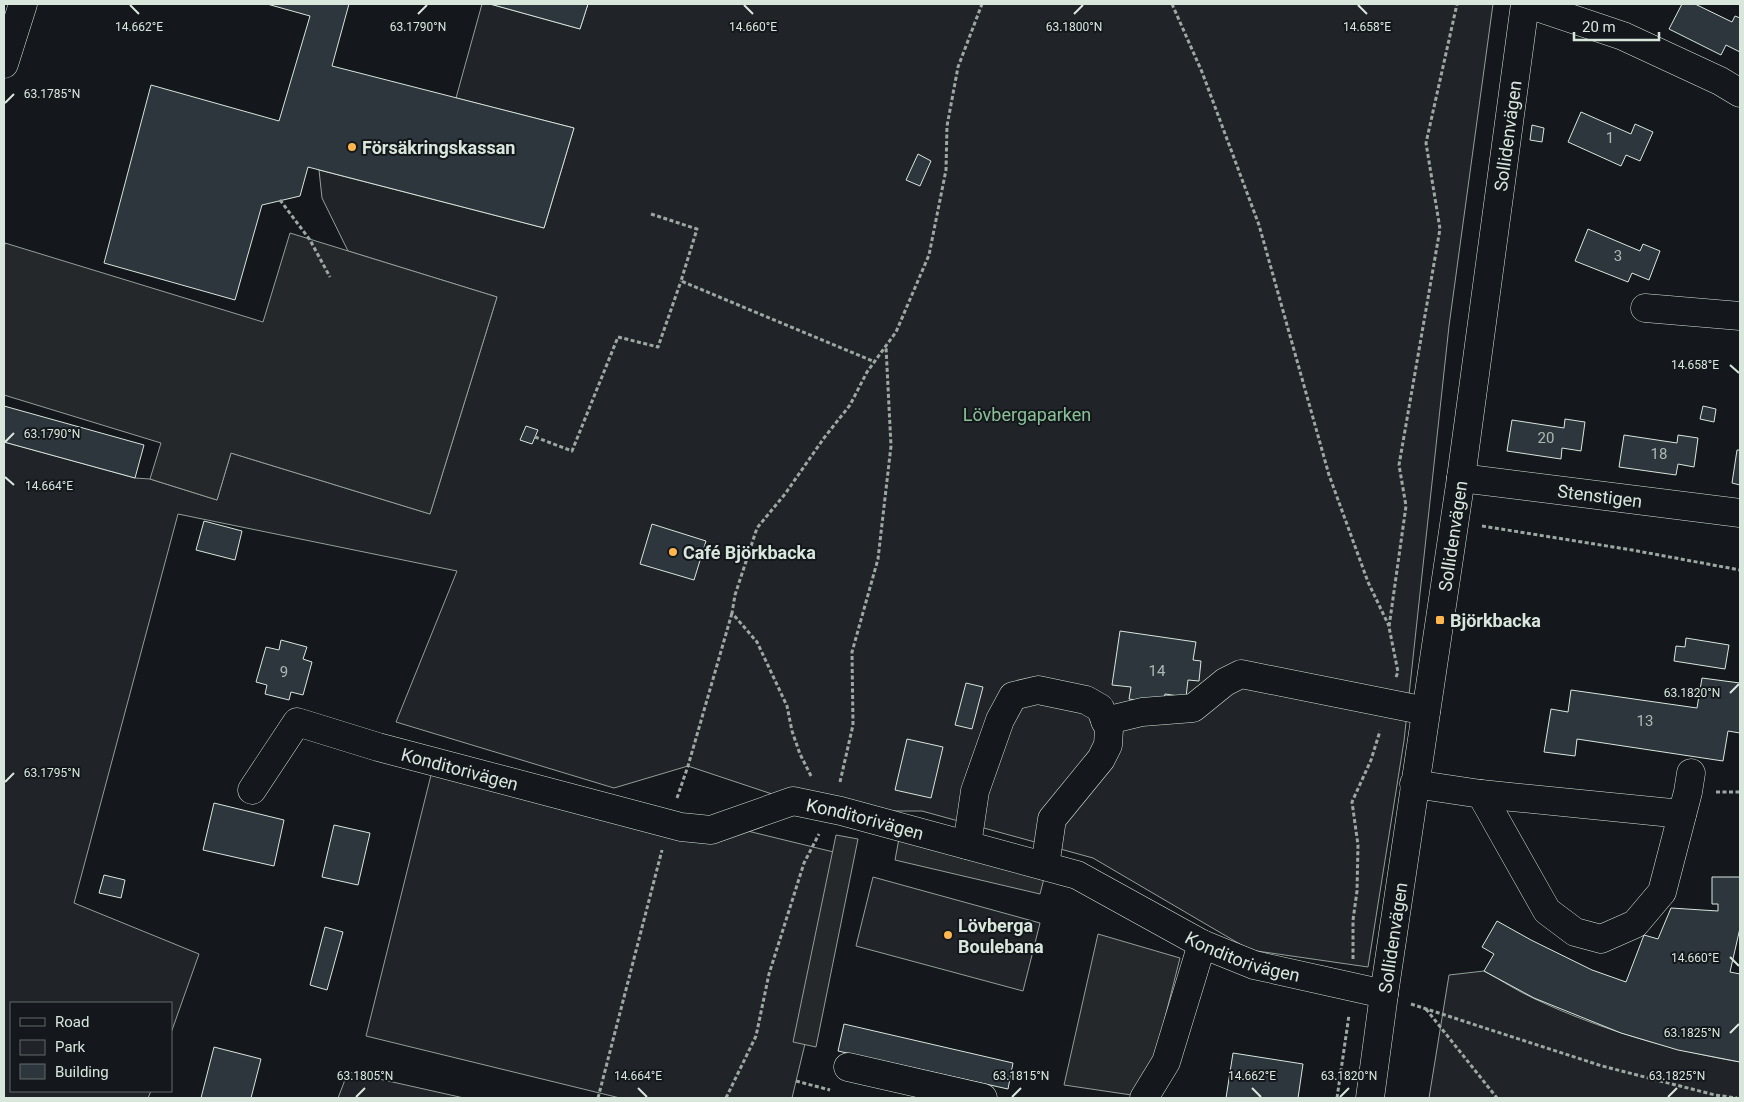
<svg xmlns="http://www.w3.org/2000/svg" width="1744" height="1102" font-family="Roboto,sans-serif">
<rect width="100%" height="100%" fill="#14181c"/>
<g fill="#202428" stroke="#939e99">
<path d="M 482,4 L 490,4 L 580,29 L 588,4 L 1493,4 L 1449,326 L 1404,741 L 1368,967 L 1250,950 L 1093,858 L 922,811 L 841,811 L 793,801 L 688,766 L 614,788 L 396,722 L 457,571 L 178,514 L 74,903 L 199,954 L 171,1033 L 171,1003 L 11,1003 L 11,1091 L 151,1091 L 148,1098 L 4,1098 L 4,442 L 135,478 L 150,479 L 217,500 L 231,453 L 430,514 L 497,297 L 348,251 L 322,198 L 319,170 L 544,228 L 574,128 L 456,98 Z"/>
<path d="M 436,755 L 850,856 L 792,1098 L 620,1098 L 366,1036 Z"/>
<path d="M 873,877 L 1040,923 L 1023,991 L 856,946 Z"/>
<path d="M 1484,971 C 1501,980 1517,991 1535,999 C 1599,1029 1670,1050 1740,1062 L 1740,1098 L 1429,1098 L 1449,975 Z"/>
<path d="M 348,1072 L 464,1098 L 338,1098 Z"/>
</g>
<g fill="#24282b" stroke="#939e99">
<path d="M 290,233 L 497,297 L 430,514 L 231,453 L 217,500 L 150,479 L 161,443 L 4,395 L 4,249 L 5,243 L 263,322 Z"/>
<path d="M 900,833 L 1046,871 L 1040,894 L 895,860 Z"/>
<path d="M 836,835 L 858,839 L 816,1047 L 793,1042 Z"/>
<path d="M 1098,934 L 1180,958 L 1145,1097 L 1064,1085 Z"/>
</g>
<g fill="#2c363c" stroke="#d8e6dc">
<path d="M 267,4 L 349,4 L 332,66 L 574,128 L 544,228 L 308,167 L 300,196 L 262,205 L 235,300 L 104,263 L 151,85 L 279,121 L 310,16 Z"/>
<path d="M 490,4 L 588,4 L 580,29 Z"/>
<path d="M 1682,4 L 1695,4 L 1732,22 L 1735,16 L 1740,18 L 1740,52 L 1726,45 L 1721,55 L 1669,29 Z"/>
<path d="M 1581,112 L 1631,134 L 1635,124 L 1653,132 L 1640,161 L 1626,155 L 1621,166 L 1568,142 Z"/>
<path d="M 1532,125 L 1544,128 L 1542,142 L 1530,140 Z"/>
<path d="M 918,154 L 931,161 L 920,186 L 906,180 Z"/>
<path d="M 1588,229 L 1640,251 L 1643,244 L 1660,251 L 1649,280 L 1632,273 L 1628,282 L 1575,261 Z"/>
<path d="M 4,406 L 144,445 L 135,478 L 4,442 Z"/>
<path d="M 1703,406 L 1716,409 L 1714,422 L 1700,419 Z"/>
<path d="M 1565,419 L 1585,422 L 1581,451 L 1562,448 L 1561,459 L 1507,451 L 1512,420 L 1564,428 Z"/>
<path d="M 526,426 L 538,430 L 532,444 L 520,440 Z"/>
<path d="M 1624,435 L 1677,443 L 1678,435 L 1698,438 L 1694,467 L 1678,464 L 1676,475 L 1619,467 Z"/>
<path d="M 1737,450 L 1740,450 L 1740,485 L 1732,483 Z"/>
<path d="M 204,521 L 242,531 L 235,560 L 196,550 Z"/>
<path d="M 652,524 L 706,541 L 694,580 L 640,564 Z"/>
<path d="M 1120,631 L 1196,642 L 1193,660 L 1201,661 L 1199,681 L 1188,680 L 1186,697 L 1165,694 L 1163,704 L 1129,699 L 1131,687 L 1112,685 Z"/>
<path d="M 1686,638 L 1729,645 L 1725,669 L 1674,661 L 1676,646 L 1685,647 Z"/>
<path d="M 281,640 L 307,647 L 303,659 L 312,662 L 303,695 L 291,692 L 289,700 L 265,694 L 267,685 L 256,682 L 266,647 L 279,650 Z"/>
<path d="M 1702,678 L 1740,683 L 1740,733 L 1728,731 L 1723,761 L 1577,739 L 1575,756 L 1544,752 L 1551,709 L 1568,712 L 1571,690 L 1697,708 Z"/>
<path d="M 966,683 L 983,687 L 972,729 L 955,725 Z"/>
<path d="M 907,739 L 943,747 L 931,798 L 895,790 Z"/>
<path d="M 214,803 L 284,820 L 274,866 L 203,850 Z"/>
<path d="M 334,825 L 370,833 L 358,885 L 322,877 Z"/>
<path d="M 104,875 L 125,880 L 121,898 L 99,893 Z"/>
<path d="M 1712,877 L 1740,877 L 1740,928 L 1730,972 L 1740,974 L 1740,1062 L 1678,1050 L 1621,1033 L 1534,998 L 1484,971 L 1494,954 L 1482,947 L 1497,921 L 1531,940 L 1592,970 L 1626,982 L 1644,935 L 1658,939 L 1671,908 L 1718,911 L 1718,904 L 1712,904 Z"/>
<path d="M 325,927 L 343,932 L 327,990 L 310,985 Z"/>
<path d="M 844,1024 L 1013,1063 L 1008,1089 L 838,1051 Z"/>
<path d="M 214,1047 L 261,1059 L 251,1098 L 201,1098 Z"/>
<path d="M 1233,1053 L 1303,1064 L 1298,1098 L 1226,1098 Z"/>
</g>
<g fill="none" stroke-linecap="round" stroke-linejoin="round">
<defs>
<g id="minor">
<path d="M 1528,4 L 1623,36 L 1720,81 L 1740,93"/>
<path d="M 4,64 L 23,4"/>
<path d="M 1645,308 L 1740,316"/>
<path id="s1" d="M 1461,478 L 1740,513"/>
<path d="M 1105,721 L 1142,712 L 1193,708 L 1225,682 L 1241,674 L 1426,711"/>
<path d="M 1414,784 L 1481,794 L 1682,814"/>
<path id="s2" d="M 252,790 L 297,722 L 378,747 L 681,827 L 711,830 L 793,801 L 841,811 L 1077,875 L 1202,944 L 1254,965 L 1384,994"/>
<path d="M 1481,794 L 1547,911 L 1575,932 L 1601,939 L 1635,924 L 1662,892 L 1688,792 L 1691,773"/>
<path d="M 967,845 L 975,791 L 1000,720 L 1013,696 L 1038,690 L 1086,700 L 1100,708 L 1109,729 L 1108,745 L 1101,759 L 1052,819 L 1045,866"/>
<path d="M 848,1067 L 983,1098"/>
<path d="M 1144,1098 L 1166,1062 L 1202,944"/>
<path id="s3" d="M 1370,1098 L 1384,994 L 1461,478 L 1525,4"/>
</g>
</defs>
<use href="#minor" stroke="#d8e6dc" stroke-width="29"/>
<g stroke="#9da8a2" stroke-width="3" stroke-dasharray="4 2.5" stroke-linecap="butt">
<path d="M 1172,4 L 1202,72 L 1259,225 L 1329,475 L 1368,582 L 1389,626"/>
<path d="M 280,200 L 310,240 L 330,277"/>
<path d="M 651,214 L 697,229 L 681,281 L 875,362"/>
<path d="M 535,437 L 572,451 L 618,337 L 658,347 L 681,281"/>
<path d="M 1482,526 L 1632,550 L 1740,570"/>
<path d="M 1396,677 L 1398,672 L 1389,627 L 1406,506 L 1399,465 L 1440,229 L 1426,143 L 1457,4"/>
<path d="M 811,776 L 800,754 L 792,731 L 787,706 L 757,642 L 732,613 L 735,595 L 757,528 L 785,494 L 824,438 L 850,405 L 867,372 L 896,332 L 929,255 L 946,170 L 947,126 L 958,67 L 982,4"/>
<path d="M 840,782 L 853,725 L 852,652 L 878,559 L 891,446 L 886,347"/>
<path d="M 1716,792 L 1740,792"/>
<path d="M 677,798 L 688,766 L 732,613"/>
<path d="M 1353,959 L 1353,920 L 1357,891 L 1358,845 L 1352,802 L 1371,760 L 1380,731"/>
<path d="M 1411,1004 L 1602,1066 L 1715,1095 L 1737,1098"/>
<path d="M 1426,1009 L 1497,1098"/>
<path d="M 796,1081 L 830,1090"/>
<path d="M 598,1098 L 662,850"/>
<path d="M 726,1098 L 756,1036 L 769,974 L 804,863 L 819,834"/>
<path d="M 1337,1098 L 1349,1015"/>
</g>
<use href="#minor" stroke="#14181c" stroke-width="28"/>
</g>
<path fill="none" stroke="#d8e6dc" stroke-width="2" d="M 130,5 L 139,14M 744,5 L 753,14M 1358,5 L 1367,14M 418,14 L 427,5M 1074,14 L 1083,5M 5,103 L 14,94M 1730,365 L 1739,373M 5,442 L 14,433M 5,477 L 14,485M 1730,693 L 1739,684M 5,782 L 14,773M 1730,957 L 1739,966M 1730,1033 L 1739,1024M 638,1088 L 647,1097M 1252,1088 L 1261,1097M 356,1097 L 365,1088M 1012,1097 L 1021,1088M 1340,1097 L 1349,1088M 1668,1097 L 1677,1088"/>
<g fill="#ffb74d" stroke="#14181c" stroke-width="2">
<circle cx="352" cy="147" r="5"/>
<circle cx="673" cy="552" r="5"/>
<rect x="1435" y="615" width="10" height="10" rx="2.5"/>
<circle cx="948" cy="935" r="5"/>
</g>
<g text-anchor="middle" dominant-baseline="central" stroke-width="4" stroke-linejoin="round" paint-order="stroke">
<g font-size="15" fill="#adbab4">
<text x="1610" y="138">1</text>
<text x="1618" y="256">3</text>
<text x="1546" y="438">20</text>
<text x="1659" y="454">18</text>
<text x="1157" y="671">14</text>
<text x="284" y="672">9</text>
<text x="1645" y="721">13</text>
</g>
<g font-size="18" fill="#d8e6dc" stroke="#14181c">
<text stroke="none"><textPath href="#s3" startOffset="972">Sollidenvägen</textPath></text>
<text stroke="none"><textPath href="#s1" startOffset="140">Stenstigen</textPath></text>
<text stroke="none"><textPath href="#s3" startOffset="568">Sollidenvägen</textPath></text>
<text stroke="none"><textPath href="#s2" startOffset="251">Konditorivägen</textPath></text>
<text stroke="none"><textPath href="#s2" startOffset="671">Konditorivägen</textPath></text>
<text stroke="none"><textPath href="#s3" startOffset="162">Sollidenvägen</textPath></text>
<text stroke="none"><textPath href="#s2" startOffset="1076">Konditorivägen</textPath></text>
</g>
<g font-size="18" font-weight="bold" fill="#d8e6dc" stroke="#14181c" text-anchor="start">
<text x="362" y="147">Försäkringskassan</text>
<text x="683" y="552">Café Björkbacka</text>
<text x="1450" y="620">Björkbacka</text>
<text x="958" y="925">Lövberga<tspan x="958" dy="21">Boulebana</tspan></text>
</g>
<g font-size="18" fill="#8ac095" stroke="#14181c">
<text x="1027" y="414">Lövbergaparken</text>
</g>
</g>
<g font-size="12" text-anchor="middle" fill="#d8e6dc" stroke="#14181c" stroke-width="4" stroke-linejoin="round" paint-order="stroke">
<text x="139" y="31">14.662°E</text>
<text x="753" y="31">14.660°E</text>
<text x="1367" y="31">14.658°E</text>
<text x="418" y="31">63.1790°N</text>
<text x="1074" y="31">63.1800°N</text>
<text x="52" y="98">63.1785°N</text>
<text x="1695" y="369">14.658°E</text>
<text x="52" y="438">63.1790°N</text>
<text x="49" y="490">14.664°E</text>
<text x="1692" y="697">63.1820°N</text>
<text x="52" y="777">63.1795°N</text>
<text x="1695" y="962">14.660°E</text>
<text x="1692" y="1037">63.1825°N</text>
<text x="365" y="1080">63.1805°N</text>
<text x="1021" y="1080">63.1815°N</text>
<text x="1349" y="1080">63.1820°N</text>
<text x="1677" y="1080">63.1825°N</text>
<text x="638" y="1080">14.664°E</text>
<text x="1252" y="1080">14.662°E</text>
</g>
<rect width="1744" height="1102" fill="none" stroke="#d8e6dc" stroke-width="10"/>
<rect x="10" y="1002" width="162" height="90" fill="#14181c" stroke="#626a69"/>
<rect x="20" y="1018" width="25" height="8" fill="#14181c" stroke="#626a69"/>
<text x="55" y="1027" font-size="15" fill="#d8e6dc">Road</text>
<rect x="20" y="1040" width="25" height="15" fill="#202428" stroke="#626a69"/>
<text x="55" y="1052" font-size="15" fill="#d8e6dc">Park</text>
<rect x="20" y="1064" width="25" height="15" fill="#2c363c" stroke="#626a69"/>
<text x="55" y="1077" font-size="15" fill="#d8e6dc">Building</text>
<path d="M1574 32v8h85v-8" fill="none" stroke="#d8e6dc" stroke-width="2.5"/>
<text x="1582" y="32" font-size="15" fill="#d8e6dc" stroke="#14181c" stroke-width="4" paint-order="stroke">20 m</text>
</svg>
